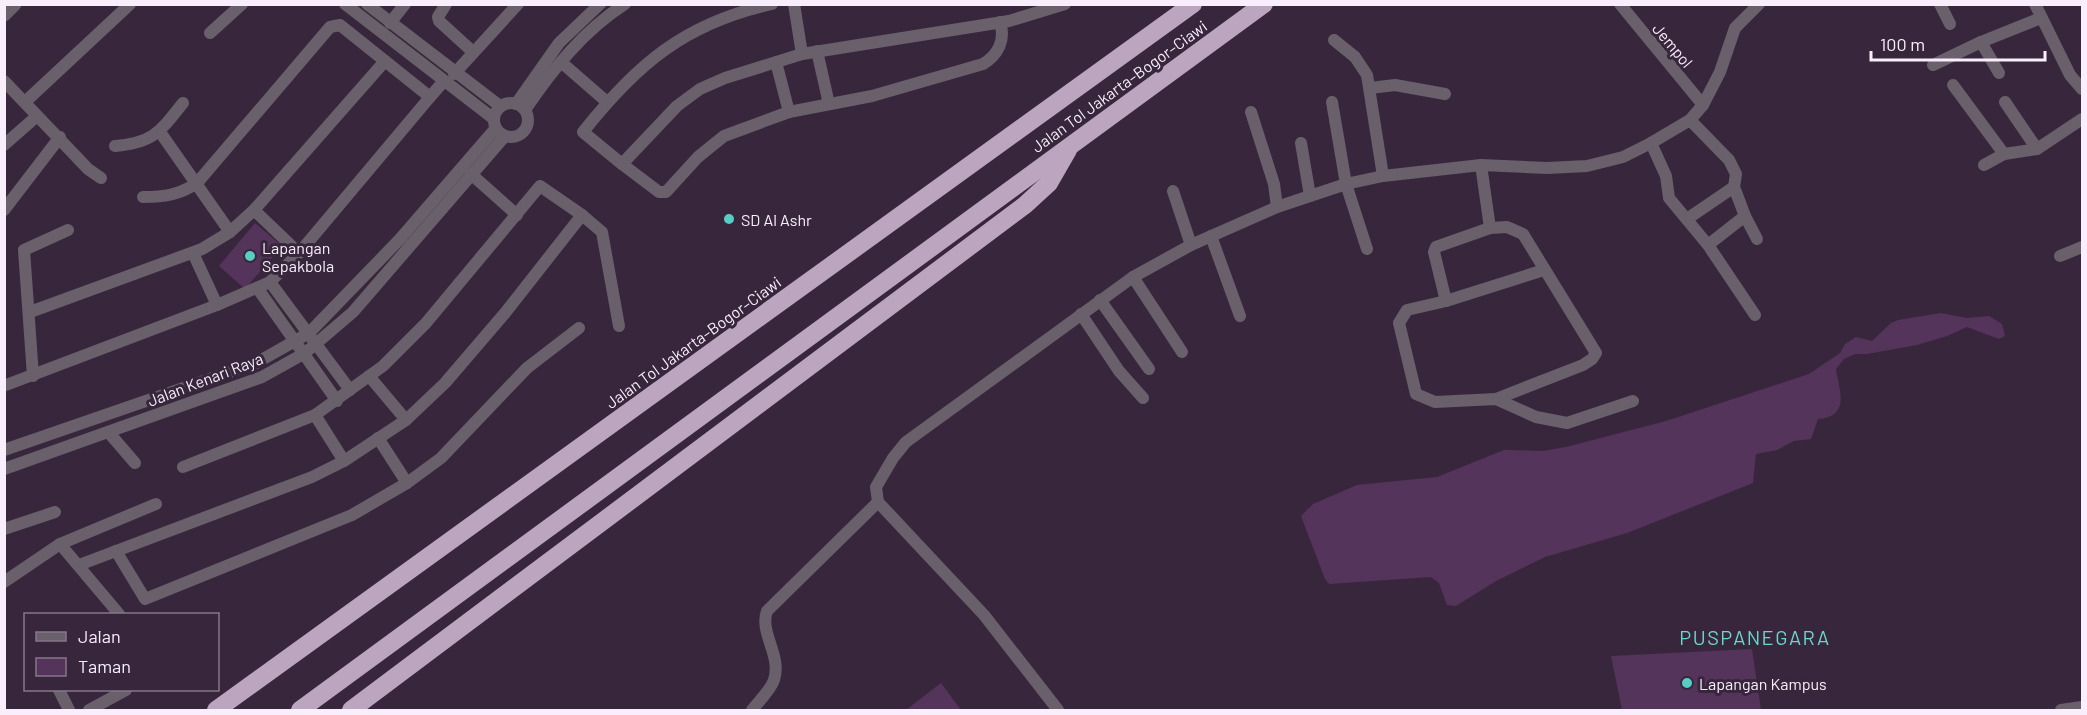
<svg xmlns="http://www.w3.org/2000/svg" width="2087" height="715" font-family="Barlow,sans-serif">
<rect width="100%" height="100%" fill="#38273c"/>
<g fill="#54345b">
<path d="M 255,223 L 282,246 L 245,289 L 219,266 Z"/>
<path d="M 1941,313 L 1967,318 L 1989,316 L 2002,324 L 2005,336 L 1999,339 L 1967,327 L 1947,336 L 1917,345 L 1867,354 L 1855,354 L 1844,359 L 1836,369 C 1840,393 1850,416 1818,419 L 1811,439 L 1794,441 L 1777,450 L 1756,454 L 1753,483 L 1627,533 L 1545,557 L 1496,581 L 1456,606 L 1447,605 L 1439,583 L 1431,577 L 1329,584 L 1325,579 L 1301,516 L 1313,504 L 1357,485 L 1437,477 L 1504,450 L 1543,451 L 1566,447 L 1666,421 L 1809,374 L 1840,353 L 1845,344 L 1856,337 L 1872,341 L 1891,323 L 1898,320 Z"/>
<path d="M 1752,649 L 1761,710 L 1622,710 L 1611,656 Z"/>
<path d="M 941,683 L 961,710 L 906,710 Z"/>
</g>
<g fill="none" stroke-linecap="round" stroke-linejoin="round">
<g stroke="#69606b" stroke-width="12">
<path d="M 345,4 L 494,119"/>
<path d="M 367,4 L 500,106"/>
<path d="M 446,4 L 438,17 L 439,21 L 473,52"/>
<path d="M 772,4 C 685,23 637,64 583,132 L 622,164 L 677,106 L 700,89 L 725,78 L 802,54 L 1009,21 L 1065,4"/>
<path d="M 794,4 L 802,54"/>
<path d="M 1620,4 L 1703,105"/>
<path d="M 1940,4 L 1950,24"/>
<path d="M 2035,4 L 2070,75 L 2082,89"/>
<path d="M 390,23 L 405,4"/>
<path d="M 210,33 L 242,4"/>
<path d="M 1334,40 L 1355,57 L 1367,75 L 1383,176"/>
<path d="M 1981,42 L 1999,73"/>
<path d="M 817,51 L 829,104"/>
<path d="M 561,62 L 607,102"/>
<path d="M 776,62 L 789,112"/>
<path d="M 1933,65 L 1981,42 L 2041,18"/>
<path d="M 454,74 L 518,4"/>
<path d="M 4,81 L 88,169 L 101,178"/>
<path d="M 1953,85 L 2004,154"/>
<path d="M 1370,88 L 1395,85 L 1445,94"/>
<path d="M 25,102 L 130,4"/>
<path d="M 1332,102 L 1346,184 L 1367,249"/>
<path d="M 2005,102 L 2037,149"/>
<circle cx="511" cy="120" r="17"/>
<path d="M 516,104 L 559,43 L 600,4"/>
<path d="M 525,110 C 552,70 584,30 625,4"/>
<path d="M 1251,112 L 1274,184 L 1277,207"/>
<path d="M 1690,120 L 1729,160 L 1736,174 L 1734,187 L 1745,216 L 1708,245 L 1755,315"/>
<path d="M 160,132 L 230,232"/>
<path d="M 1301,143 L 1310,196"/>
<path d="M 1651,143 L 1666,176 L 1669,198 L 1708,245"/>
<path d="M 4,145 L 37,116"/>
<path d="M 115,146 C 153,143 160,132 183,103"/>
<path d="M 622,164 L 659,192 L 666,192 L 698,157 L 724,136 L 789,112 L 872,96 L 983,64 C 998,55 1006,40 1000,22"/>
<path d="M 1481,165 L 1490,228 L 1507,227 L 1523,234 L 1596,353 L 1592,359 L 1583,365 L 1496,399"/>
<path d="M 1984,165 L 2004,154 L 2037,149 L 2082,119"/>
<path d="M 471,174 L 517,215"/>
<path d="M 1173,191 L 1191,245"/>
<path d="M 143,197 C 164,197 179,195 197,183 L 330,27 L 340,25 L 430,97 L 443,82"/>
<path d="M 4,210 L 60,137"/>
<path d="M 254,210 L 299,253"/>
<path d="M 1745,216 L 1757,239"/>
<path d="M 1687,219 L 1734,187"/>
<path d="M 1211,236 L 1240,316"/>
<path d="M 193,253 L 217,305"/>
<path d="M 2060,256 L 2082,247"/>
<path d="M 1544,270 L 1446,301 L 1407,310 L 1399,323 L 1416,394 L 1435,402 L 1496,399 L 1536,417 L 1567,423 L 1633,401"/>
<path d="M 1133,277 L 1182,352"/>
<path d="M 270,282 L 350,390"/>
<path d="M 258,289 L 337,401"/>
<path d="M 1100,300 L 1149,369"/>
<path d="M 1446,301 L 1434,252 L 1436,247 L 1490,228"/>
<path d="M 30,312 L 202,249 L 230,232 L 254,210 L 385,61"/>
<path d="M 1081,314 L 1119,371 L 1143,398"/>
<path d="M 33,376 L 24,250 L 68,230"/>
<path d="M 369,376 L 406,420"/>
<path d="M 6,385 L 217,305 L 270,282 L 299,253 L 430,97"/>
<path d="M 315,415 L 344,461"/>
<path d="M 110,434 L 135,463"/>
<path d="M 378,438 L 407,483"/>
<path d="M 4,450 L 256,363 L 309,333 L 400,239 L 496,128"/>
<path d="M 183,467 L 315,415 L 383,366 L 426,323 L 540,186 L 582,215 L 602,232 L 619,326"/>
<path d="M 4,469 L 262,377 L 305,353 L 353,312 L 505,136"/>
<path d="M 4,529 L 55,512"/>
<path d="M 60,544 L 156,504"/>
<path d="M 116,551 L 145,599 L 352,515 L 407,483 L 441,458 L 527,368 L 579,328"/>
<path d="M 79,565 L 312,477 L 344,461 L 406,420 L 445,383 L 505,313 L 582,215"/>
<path d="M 4,582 L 60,544 L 119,614"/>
<path d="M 59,690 L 69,710"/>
<path d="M 89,710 L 126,690"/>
<path d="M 752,710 C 759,701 770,691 774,680 C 782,655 759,633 767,611 L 878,502"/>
<path d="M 1058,710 L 984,615 L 878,502 L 876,487 L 893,458 L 906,442 L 1133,277 L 1191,245 L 1277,207 L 1346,184 L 1383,176 L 1481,165 L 1547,168 L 1587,166 L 1623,157 L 1651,143 L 1690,120 L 1703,105 L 1720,72 L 1735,28 L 1759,4"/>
<path d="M 2061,710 L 2082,707"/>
</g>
<path stroke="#69606b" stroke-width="15" d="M 4,14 L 14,4"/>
<g stroke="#bba5bf" stroke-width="18">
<path d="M 216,710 L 1193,4"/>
<path d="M 300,710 L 1264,4"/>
<path d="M 351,710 L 1025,205 L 1049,183 L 1068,150"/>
</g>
</g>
<g fill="#56cec4" stroke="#38273c" stroke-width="2">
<circle cx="729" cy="219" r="6"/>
<circle cx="250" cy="256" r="6"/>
<circle cx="1687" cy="683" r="6"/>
</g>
<g text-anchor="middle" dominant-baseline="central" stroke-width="6" stroke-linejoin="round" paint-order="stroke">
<g font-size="16" fill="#f9eefc" stroke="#38273c">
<text transform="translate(1673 45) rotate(50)">Jempol</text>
<text transform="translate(1119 86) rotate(-36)">Jalan Tol Jakarta–Bogor–Ciawi</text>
<text transform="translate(693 342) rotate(-36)">Jalan Tol Jakarta–Bogor–Ciawi</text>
<text transform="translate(205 379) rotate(-21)">Jalan Kenari Raya</text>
</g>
<g font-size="16" fill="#f9eefc" stroke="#38273c" text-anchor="start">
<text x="741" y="219">SD Al Ashr</text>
<text x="262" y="247">Lapangan<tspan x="262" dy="18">Sepakbola</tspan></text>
<text x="1699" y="683">Lapangan Kampus</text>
</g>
<g font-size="20" letter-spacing="1.5" fill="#6cd6cc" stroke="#38273c">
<text x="1755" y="637">PUSPANEGARA</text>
</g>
</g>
<rect width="2087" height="715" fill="none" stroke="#f9eefc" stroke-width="12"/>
<rect x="24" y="613" width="195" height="78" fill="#38273c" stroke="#857789" stroke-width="1.5"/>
<rect x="36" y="632" width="30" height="9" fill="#69606b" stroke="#857789" stroke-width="1.5"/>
<text x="78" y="643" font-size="18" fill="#f9eefc">Jalan</text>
<rect x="36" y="658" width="30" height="18" fill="#54345b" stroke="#857789" stroke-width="1.5"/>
<text x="78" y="673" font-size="18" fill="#f9eefc">Taman</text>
<path d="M1871 51v9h174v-9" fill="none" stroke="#f9eefc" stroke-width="3"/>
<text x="1880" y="51" font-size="18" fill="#f9eefc" stroke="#38273c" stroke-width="4.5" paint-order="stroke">100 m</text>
</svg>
